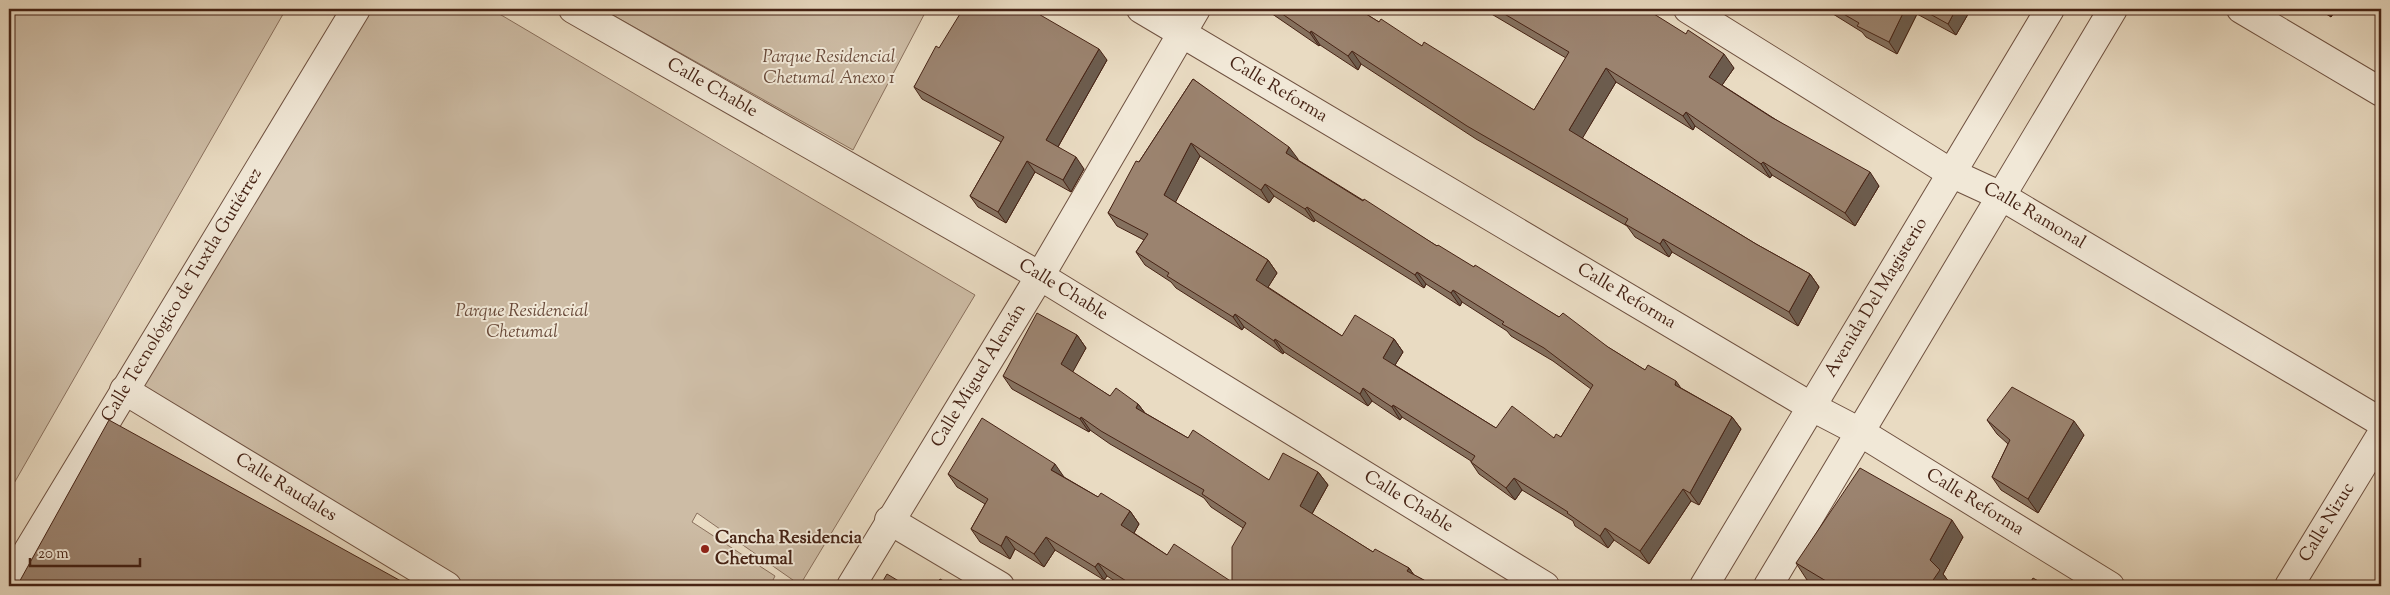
<svg xmlns="http://www.w3.org/2000/svg" width="2390" height="595" font-family="'Sorts Mill Goudy',serif">
<rect width="100%" height="100%" fill="#e9dbc2"/>
<filter id="stains"><feTurbulence type="fractalNoise" baseFrequency=".004" numOctaves="4"/><feColorMatrix values="0 0 0 0 .2 0 0 0 0 .09 0 0 0 0 .02 0 0 0 .5 -.17"/></filter>
<radialGradient id="worn" r=".72"><stop offset=".6" stop-color="#630" stop-opacity="0"/><stop offset="1" stop-color="#630" stop-opacity=".3"/></radialGradient>
<g fill="#cdbca5" stroke="#8a705d">
<path d="M 9,9 L 286,9 L 9,492 Z"/>
<path d="M 370,9 L 491,9 L 975,295 L 800,585 L 697,513 L 692,522 L 775,576 L 770,586 L 469,586 L 138,386 L 156,337 Z"/>
<path d="M 602,9 L 927,9 L 853,150 Z"/>
</g>
<g fill="none" stroke-linecap="round" stroke-linejoin="round">
<defs>
<g id="minor">
<path id="s1" d="M 573,9 L 1040,276 L 1545,586"/>
<path id="s2" d="M 1141,9 L 1812,407 L 1860,432 L 2110,586"/>
<path id="s3" d="M 1688,9 L 1951,173 L 2001,196 L 2381,422"/>
<path d="M 2241,9 L 2381,92"/>
<path id="s4" d="M 124,390 L 447,586"/>
<path d="M 889,520 L 1000,586"/>
<path id="s5" d="M 9,582 L 356,9"/>
<path id="s6" d="M 851,586 L 1040,276 L 1196,9"/>
<path id="s7" d="M 1704,586 L 2050,9"/>
<path d="M 1768,586 L 2113,9"/>
<path id="s8" d="M 2289,586 L 2381,435"/>
</g>
</defs>
<use href="#minor" stroke="#6f5140" stroke-width="30"/>
<use href="#minor" stroke="#f1e8d7" stroke-width="28"/>
</g>
<g fill="#85715f" stroke="#462315" fill-rule="evenodd">
<path d="M 1265,9 L 1358,9 L 1379,22 L 1422,46 L 1534,110 L 1566,58 L 1483,9 L 1596,9 L 1734,68 L 1722,85 L 1879,186 L 1855,226 L 1772,175 L 1770,178 L 1695,126 L 1693,130 L 1616,82 L 1582,138 L 1756,244 L 1810,274 L 1819,287 L 1798,326 L 1672,252 L 1669,257 L 1635,237 L 1627,226 L 1476,139 L 1361,64 L 1358,70 L 1320,45 L 1319,46 Z"/>
<path d="M 1807,9 L 1820,9 L 1817,14 Z"/>
<path d="M 1825,9 L 1971,9 L 1956,35 L 1917,14 L 1897,54 L 1866,37 L 1862,32 Z"/>
<path d="M 2318,9 L 2336,9 L 2331,17 Z"/>
<path d="M 939,48 L 1107,60 L 1058,147 L 1084,169 L 1071,192 L 1035,172 L 1006,223 L 978,207 L 970,196 L 1001,142 L 922,99 L 914,87 Z"/>
<path d="M 1193,79 L 1298,159 L 1298,160 L 1437,246 L 1559,317 L 1645,370 L 1681,388 L 1732,417 L 1741,429 L 1699,505 L 1691,501 L 1649,564 L 1614,540 L 1608,548 L 1575,526 L 1573,521 L 1522,490 L 1515,500 L 1479,474 L 1471,462 L 1471,461 L 1402,417 L 1400,420 L 1372,401 L 1368,406 L 1284,352 L 1283,354 L 1244,327 L 1242,330 L 1176,288 L 1171,282 L 1145,265 L 1136,252 L 1144,240 L 1117,226 L 1108,213 L 1139,162 ZM 1200,156 L 1269,203 L 1274,196 L 1314,222 L 1315,220 L 1424,288 L 1426,284 L 1460,306 L 1462,302 L 1507,331 L 1511,336 L 1553,361 L 1591,389 L 1561,437 L 1554,438 L 1496,428 L 1395,365 L 1403,352 L 1394,339 L 1342,336 L 1268,287 L 1277,273 L 1268,260 L 1175,202 Z"/>
<path d="M 1077,335 L 1086,348 L 1072,372 L 1110,396 L 1138,404 L 1145,413 L 1188,438 L 1269,480 L 1318,472 L 1328,485 L 1312,514 L 1373,552 L 1409,568 L 1414,575 L 1435,586 L 1123,586 L 1107,576 L 1104,580 L 1055,550 L 1044,567 L 1015,549 L 1010,559 L 980,542 L 971,529 L 985,504 L 957,487 L 948,474 L 1064,477 L 1098,497 L 1130,511 L 1139,524 L 1134,533 L 1167,555 L 1232,582 L 1243,528 L 1211,507 L 1204,498 L 1110,444 L 1090,430 L 1089,432 L 1012,389 L 1003,376 Z"/>
<path d="M 1987,420 L 2084,435 L 2038,513 L 2001,490 L 1992,477 L 2008,444 L 1997,434 Z"/>
<path d="M 1963,537 L 1943,574 L 1952,586 L 1818,586 L 1807,580 L 1796,563 Z"/>
</g>
<g fill="#6c5c4e" stroke="#462315">
<path d="M 1813,9 L 1820,9 L 1817,14 Z"/>
<path d="M 1905,9 L 1913,9 L 1917,14 L 1897,54 L 1889,42 Z"/>
<path d="M 1956,9 L 1971,9 L 1956,35 L 1948,24 Z"/>
<path d="M 2326,9 L 2336,9 L 2331,17 L 2326,10 Z"/>
<path d="M 1311,31 L 1320,45 L 1319,46 L 1310,33 Z"/>
<path d="M 1099,49 L 1107,60 L 1055,152 L 1046,140 Z"/>
<path d="M 1352,51 L 1361,64 L 1358,70 L 1348,56 Z"/>
<path d="M 1724,54 L 1734,68 L 1718,91 L 1709,77 Z"/>
<path d="M 1606,68 L 1616,82 L 1579,144 L 1569,130 Z"/>
<path d="M 1686,112 L 1695,126 L 1693,130 L 1683,116 Z"/>
<path d="M 1191,143 L 1200,156 L 1173,207 L 1164,195 Z"/>
<path d="M 1289,147 L 1298,159 L 1294,165 L 1286,153 Z"/>
<path d="M 1076,157 L 1084,169 L 1071,192 L 1063,180 Z"/>
<path d="M 1027,161 L 1035,172 L 1006,223 L 998,212 Z"/>
<path d="M 1763,162 L 1772,175 L 1770,178 L 1761,164 Z"/>
<path d="M 1870,172 L 1879,186 L 1855,226 L 1845,213 Z"/>
<path d="M 1265,184 L 1274,196 L 1269,203 L 1261,190 Z"/>
<path d="M 1307,207 L 1315,220 L 1314,222 L 1305,209 Z"/>
<path d="M 1663,239 L 1672,252 L 1669,257 L 1660,244 Z"/>
<path d="M 1268,260 L 1277,273 L 1265,292 L 1256,280 Z"/>
<path d="M 1417,272 L 1426,284 L 1424,288 L 1415,275 Z"/>
<path d="M 1810,274 L 1819,287 L 1798,326 L 1789,312 Z"/>
<path d="M 1453,290 L 1462,302 L 1460,306 L 1451,293 Z"/>
<path d="M 1235,314 L 1244,327 L 1242,330 L 1233,317 Z"/>
<path d="M 1077,335 L 1086,348 L 1070,377 L 1061,364 Z"/>
<path d="M 1275,339 L 1284,352 L 1283,354 L 1274,341 Z"/>
<path d="M 1394,339 L 1403,352 L 1392,370 L 1383,358 Z"/>
<path d="M 1676,381 L 1685,394 L 1675,385 Z"/>
<path d="M 1363,388 L 1372,401 L 1368,406 L 1360,394 Z"/>
<path d="M 1138,404 L 1148,417 L 1136,408 Z"/>
<path d="M 1393,405 L 1402,417 L 1400,420 L 1392,407 Z"/>
<path d="M 1081,417 L 1090,430 L 1089,432 L 1080,419 Z"/>
<path d="M 1732,417 L 1741,429 L 1699,505 L 1690,493 Z"/>
<path d="M 2074,421 L 2084,435 L 2038,513 L 2028,499 Z"/>
<path d="M 1055,464 L 1064,477 L 1051,470 Z"/>
<path d="M 1318,472 L 1328,485 L 1309,519 L 1300,506 Z"/>
<path d="M 1514,478 L 1522,490 L 1515,500 L 1506,488 Z"/>
<path d="M 1683,489 L 1691,501 L 1649,564 L 1640,551 Z"/>
<path d="M 1130,511 L 1139,524 L 1131,538 L 1121,525 Z"/>
<path d="M 1952,520 L 1963,537 L 1943,574 L 1952,586 L 1929,586 L 1930,560 Z"/>
<path d="M 1605,528 L 1614,540 L 1608,548 L 1600,536 Z"/>
<path d="M 1006,536 L 1015,549 L 1010,559 L 1001,546 Z"/>
<path d="M 1046,537 L 1055,550 L 1044,567 L 1034,554 Z"/>
<path d="M 1098,563 L 1107,576 L 1104,580 L 1095,567 Z"/>
<path d="M 1409,568 L 1418,581 L 1407,571 Z"/>
</g>
<g fill="#9b836f" stroke="#462315" fill-rule="evenodd">
<path d="M 963,9 L 1030,9 L 1099,49 L 1046,140 L 1076,157 L 1063,180 L 1027,161 L 998,212 L 970,196 L 1004,137 L 914,87 L 936,46 L 939,48 Z"/>
<path d="M 1275,9 L 1358,9 L 1379,22 L 1381,19 L 1422,46 L 1424,42 L 1534,110 L 1569,52 L 1496,9 L 1596,9 L 1599,11 L 1600,9 L 1646,9 L 1686,34 L 1688,30 L 1724,54 L 1709,77 L 1771,117 L 1870,172 L 1845,213 L 1763,162 L 1761,164 L 1686,112 L 1683,116 L 1606,68 L 1569,130 L 1756,244 L 1810,274 L 1789,312 L 1663,239 L 1660,244 L 1625,224 L 1628,219 L 1467,126 L 1352,51 L 1348,56 L 1311,31 L 1310,33 Z"/>
<path d="M 1835,9 L 1905,9 L 1889,42 L 1857,26 L 1859,23 Z"/>
<path d="M 1921,9 L 1956,9 L 1948,24 Z"/>
<path d="M 1193,79 L 1289,147 L 1286,153 L 1363,201 L 1364,199 L 1437,246 L 1438,245 L 1474,267 L 1475,265 L 1559,317 L 1563,313 L 1608,347 L 1645,370 L 1648,365 L 1676,381 L 1675,385 L 1732,417 L 1690,493 L 1683,489 L 1640,551 L 1605,528 L 1600,536 L 1567,513 L 1568,512 L 1514,478 L 1506,488 L 1471,462 L 1475,456 L 1393,405 L 1392,407 L 1363,388 L 1360,394 L 1275,339 L 1274,341 L 1235,314 L 1233,317 L 1167,276 L 1169,273 L 1136,252 L 1148,234 L 1108,213 L 1136,161 L 1139,162 ZM 1191,143 L 1261,190 L 1265,184 L 1305,209 L 1307,207 L 1415,275 L 1417,272 L 1451,293 L 1453,290 L 1504,322 L 1502,324 L 1544,348 L 1593,385 L 1561,437 L 1556,434 L 1554,438 L 1512,406 L 1496,428 L 1383,358 L 1394,339 L 1355,315 L 1342,336 L 1256,280 L 1268,260 L 1164,195 Z"/>
<path d="M 1037,313 L 1077,335 L 1061,364 L 1110,396 L 1116,388 L 1138,404 L 1136,408 L 1188,438 L 1193,430 L 1269,480 L 1283,453 L 1318,472 L 1300,506 L 1373,552 L 1375,549 L 1409,568 L 1407,571 L 1435,586 L 1134,586 L 1098,563 L 1095,567 L 1046,537 L 1034,554 L 1006,536 L 1001,546 L 971,529 L 988,499 L 948,474 L 982,418 L 1055,464 L 1051,470 L 1098,497 L 1101,493 L 1130,511 L 1121,525 L 1167,555 L 1174,544 L 1232,582 L 1232,547 L 1246,523 L 1202,494 L 1204,490 L 1101,431 L 1081,417 L 1080,419 L 1003,376 Z"/>
<path d="M 2012,387 L 2074,421 L 2028,499 L 1992,477 L 2010,440 L 1987,420 Z"/>
<path d="M 109,420 L 410,586 L 17,586 Z"/>
<path d="M 1860,468 L 1952,520 L 1930,560 L 1940,570 L 1929,586 L 1829,586 L 1831,584 L 1796,563 Z"/>
<path d="M 887,574 L 907,586 L 880,586 Z"/>
<path d="M 2033,578 L 2047,586 L 2028,586 Z"/>
<path d="M 940,579 L 953,586 L 936,586 Z"/>
</g>
<circle fill="#8f2418" stroke="#f1e8d7" stroke-width="2" cx="705" cy="549" r="5"/>
<g text-anchor="middle" dominant-baseline="central" stroke-width="4" stroke-linejoin="round" paint-order="stroke">
<g font-size="18" font-style="italic" fill="#684939" stroke="#f1e8d7">
<text x="829" y="58">Parque Residencial<tspan x="829" dy="21">Chetumal Anexo 1</tspan></text>
<text x="522" y="312">Parque Residencial<tspan x="522" dy="21">Chetumal</tspan></text>
</g>
<g font-size="18" fill="#462315" stroke="#f1e8d7">
<text stroke="none"><textPath href="#s1" startOffset="160">Calle Chable</textPath></text>
<text stroke="none"><textPath href="#s2" startOffset="159">Calle Reforma</textPath></text>
<text stroke="none"><textPath href="#s3" startOffset="404">Calle Ramonal</textPath></text>
<text stroke="none"><textPath href="#s1" startOffset="565">Calle Chable</textPath></text>
<text stroke="none"><textPath href="#s5" startOffset="335">Calle Tecnológico de Tuxtla Gutiérrez</textPath></text>
<text stroke="none"><textPath href="#s2" startOffset="564">Calle Reforma</textPath></text>
<text stroke="none"><textPath href="#s7" startOffset="336">Avenida Del Magisterio</textPath></text>
<text stroke="none"><textPath href="#s6" startOffset="246">Calle Miguel Alemán</textPath></text>
<text stroke="none"><textPath href="#s4" startOffset="189">Calle Raudales</textPath></text>
<text stroke="none"><textPath href="#s1" startOffset="970">Calle Chable</textPath></text>
<text stroke="none"><textPath href="#s2" startOffset="969">Calle Reforma</textPath></text>
<text stroke="none"><textPath href="#s8" startOffset="74">Calle Nizuc</textPath></text>
</g>
<g font-size="18" font-weight="bold" fill="#462315" stroke="#f1e8d7" text-anchor="start">
<text x="715" y="539">Cancha Residencia<tspan x="715" dy="21">Chetumal</tspan></text>
</g>
</g>
<rect width="2390" height="595" fill="none" stroke="#e9dbc2" stroke-width="30"/>
<rect x="10" y="10" width="2370" height="575" fill="none" stroke="#462315" stroke-width="2.5"/>
<rect x="15" y="15" width="2360" height="565" fill="none" stroke="#462315"/>
<path d="M30 558v8h110v-8" fill="none" stroke="#462315" stroke-width="2.5"/>
<text x="38" y="558" font-size="15" fill="#462315" stroke="#f1e8d7" stroke-width="4" paint-order="stroke">20 m</text>
<rect width="100%" height="100%" filter="url(#stains)"/>
<rect width="100%" height="100%" fill="url(#worn)"/>
</svg>
